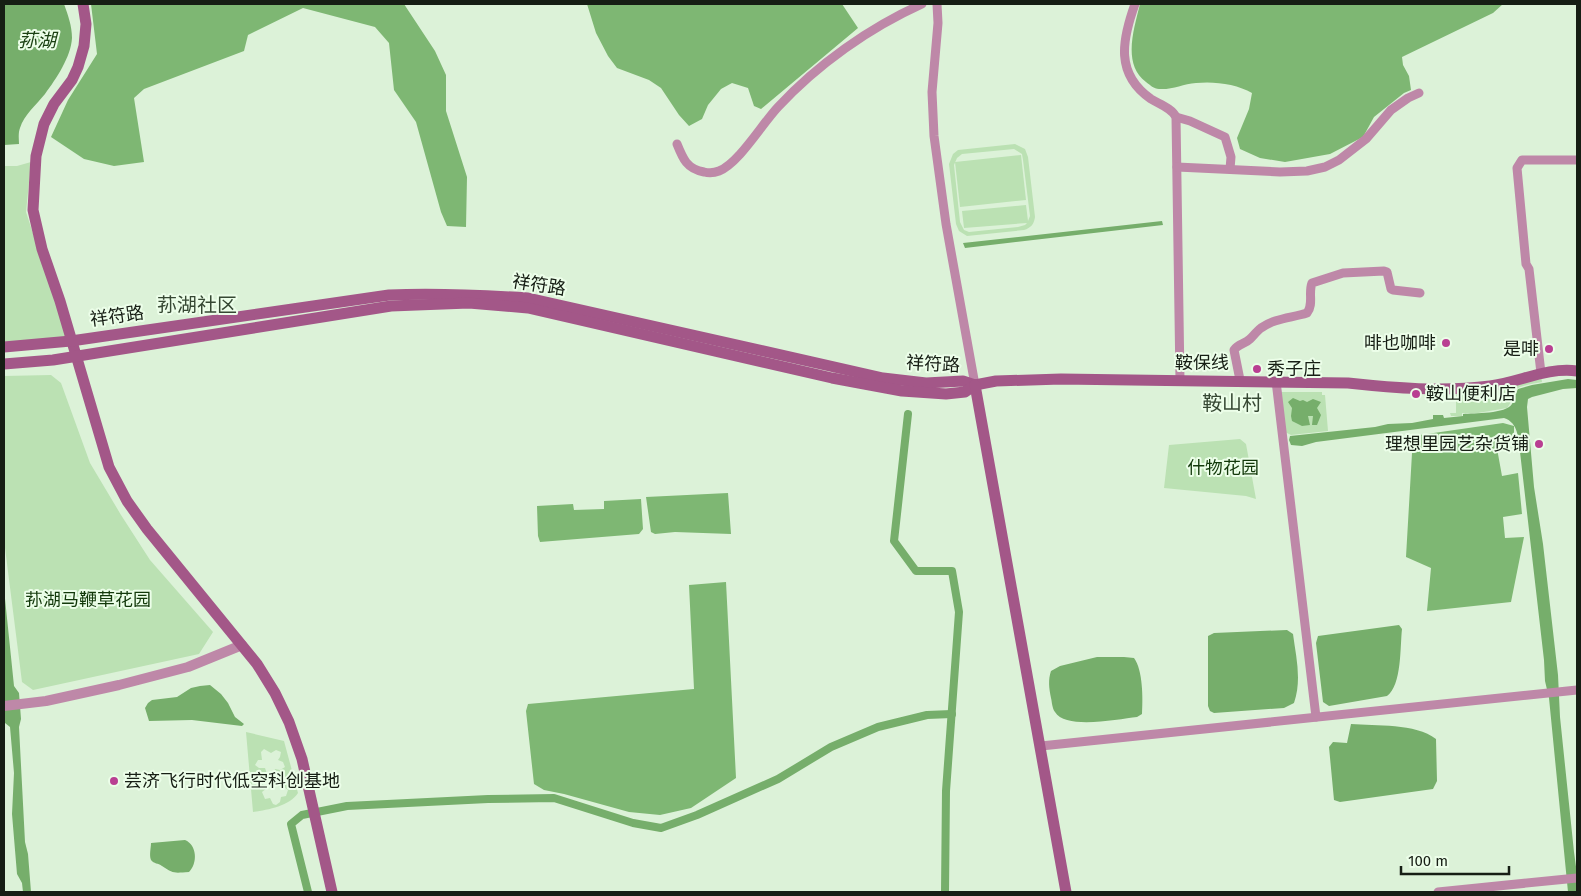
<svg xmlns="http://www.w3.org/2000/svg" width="1581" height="896" font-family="'Fira Sans','Noto Sans SC',sans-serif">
<rect width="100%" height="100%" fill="#dcf2d8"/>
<g fill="#bbe1b3" fill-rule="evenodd">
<path d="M 1015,144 L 1025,149 L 1028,157 L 1035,217 C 1034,224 1031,228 1024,230 L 967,236 L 959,231 L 956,224 L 949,164 L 953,154 L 958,150 ZM 1014,149 L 1022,154 L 1023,160 L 1030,216 L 1028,221 L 1026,205 L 962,211 L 964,228 L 1027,223 L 1025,225 L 1018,227 L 969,232 L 964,230 L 960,222 L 954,165 L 957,158 L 962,154 Z"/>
<path d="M 1021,155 L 1026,200 L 960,207 L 955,162 Z"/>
<path d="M 31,162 L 26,212 L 67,337 L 4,343 L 4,166 L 17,166 Z"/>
<path d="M 51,375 L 61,383 L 90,463 L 121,515 L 150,560 L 213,632 L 199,654 L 33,690 L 22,682 L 4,540 L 4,376 Z"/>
<path d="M 1541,375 L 1542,382 C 1534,384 1517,385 1513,392 C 1510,398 1512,403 1507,408 L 1478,413 L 1462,413 L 1462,416 L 1451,416 L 1450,413 L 1456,413 L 1456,391 Z"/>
<path d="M 1281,392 L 1322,392 L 1322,395 L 1325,395 L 1328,431 L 1291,435 L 1285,432 Z"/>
<path d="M 1240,439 L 1246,444 L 1256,499 L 1246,496 L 1164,488 L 1169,445 Z"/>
<path d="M 246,732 L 284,741 L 298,793 C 290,806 267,810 253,812 ZM 264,749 L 271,753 L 276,750 L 281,752 L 280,757 L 278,760 L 283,762 L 285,767 L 280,770 L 275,769 L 274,773 L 271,776 L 267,774 L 265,768 L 259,768 L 255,765 L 258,760 L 262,760 L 261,752 ZM 275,777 L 281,777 L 284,782 L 283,786 L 288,790 L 286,796 L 281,797 L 280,802 L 276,805 L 273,804 L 270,798 L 265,799 L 262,792 L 267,788 L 263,785 L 264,780 L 269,779 L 273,782 Z"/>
</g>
<g fill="#7eb773">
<path d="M 91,4 L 404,4 L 435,51 L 446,75 L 446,111 L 467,177 L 466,227 L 447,226 L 441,212 L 416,122 L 394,90 L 389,43 L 375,27 L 303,8 L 248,35 L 244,51 L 144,89 L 134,98 L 144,162 L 114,166 L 84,159 L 51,137 L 68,100 L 97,54 Z"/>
<path d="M 587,4 L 842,4 L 858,28 L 761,109 L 754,106 L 748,88 L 732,83 L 721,89 L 708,105 L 702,119 L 689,126 L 679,115 L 661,88 L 649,80 L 617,68 L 608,56 L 596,33 Z"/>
<path d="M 1140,4 L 1503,4 L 1493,13 L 1402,57 L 1403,65 L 1409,76 L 1411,90 L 1404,93 L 1374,117 L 1363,137 L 1330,154 L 1285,162 L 1260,158 L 1240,149 L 1237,138 L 1249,109 L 1252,93 C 1237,84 1214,81 1196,83 C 1183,84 1172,90 1159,89 C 1154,89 1150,85 1146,82 C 1122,64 1134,29 1140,4 Z"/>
<path d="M 1503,423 L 1514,426 L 1514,440 L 1496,443 L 1502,476 L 1518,473 L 1522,514 L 1503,517 L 1505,538 L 1524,537 L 1511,602 L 1427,611 L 1431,568 L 1406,557 L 1413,436 Z"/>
<path d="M 728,493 L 731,534 L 675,532 L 655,534 L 651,532 L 646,497 Z"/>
<path d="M 641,499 L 643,529 L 639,534 L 540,542 L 538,536 L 537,506 L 573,504 L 574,510 L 604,509 L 604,501 Z"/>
<path d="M 726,582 L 736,778 L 691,808 L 660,815 L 629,812 L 564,794 L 544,790 L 534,784 L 526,711 L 528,704 L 694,689 L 689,585 Z"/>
</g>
<g fill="#76ae6b">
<path d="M 4,4 L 64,4 C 68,15 72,26 72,38 C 71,57 56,79 45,94 C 36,105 24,115 20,128 C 18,133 19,139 19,144 L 4,145 Z"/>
<path d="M 1162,221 L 1163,225 L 965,248 L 963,243 Z"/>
<path d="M 1568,379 L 1577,380 L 1577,388 L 1563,389 L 1532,397 L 1528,399 L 1527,407 L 1534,487 L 1543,544 L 1558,675 L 1560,717 L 1574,852 L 1577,874 L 1577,892 L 1568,892 L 1549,698 L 1545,681 L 1544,660 L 1520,452 C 1518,439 1519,423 1504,418 L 1316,442 L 1302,446 L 1291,445 L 1289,440 L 1290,436 L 1375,427 L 1388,424 L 1412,423 L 1433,419 L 1433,415 L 1443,415 L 1444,418 L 1463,416 L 1463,414 C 1474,413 1506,414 1512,404 C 1515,399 1515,394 1518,389 L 1532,385 Z"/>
<path d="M 1293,398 L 1300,401 L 1303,400 L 1307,402 L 1313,399 L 1321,402 L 1317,408 L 1321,415 L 1317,425 L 1312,425 L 1313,416 L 1308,416 L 1310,425 L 1302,426 L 1292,421 L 1291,416 L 1292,408 L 1288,402 Z"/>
<path d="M 4,589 L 14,686 L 19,693 L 21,719 L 19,727 L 25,842 L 28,854 L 31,892 L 23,892 L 22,883 L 17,874 L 12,814 L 14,773 L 10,727 L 5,723 L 4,715 Z"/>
<path d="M 1399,625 L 1402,629 C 1400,647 1402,685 1387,696 L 1329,706 L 1323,702 L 1316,643 L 1318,636 Z"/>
<path d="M 1287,630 L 1293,634 C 1296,657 1302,680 1294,703 L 1284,708 L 1214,713 L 1210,711 L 1208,706 L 1208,636 L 1214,633 Z"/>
<path d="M 1097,657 L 1124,657 L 1134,658 C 1143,670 1143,699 1142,714 L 1137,717 C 1118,719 1066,730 1055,712 C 1052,708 1052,702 1051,698 C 1049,688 1048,680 1051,671 L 1060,666 Z"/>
<path d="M 210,685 L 221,694 L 228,703 L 235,717 L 244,724 L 242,726 L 192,720 L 149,721 L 145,708 L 148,703 L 152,700 L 177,697 L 191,688 L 200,686 Z"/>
<path d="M 1351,724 C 1376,726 1415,723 1436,739 L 1437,781 L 1433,789 L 1340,802 L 1334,800 L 1329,747 L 1333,742 L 1347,743 Z"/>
<path d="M 185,840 C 197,845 198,863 189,872 C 174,873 174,874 162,866 C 158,863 154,864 151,860 C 149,855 151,848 151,843 Z"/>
</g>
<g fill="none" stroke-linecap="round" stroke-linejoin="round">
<g stroke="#76ae6b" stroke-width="8">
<path d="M 908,414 L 894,541 L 916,571 L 952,571 L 959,612 L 946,791 L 945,892"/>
<path d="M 308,892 L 291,824 L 302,815 L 347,806 L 488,799 L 554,798 L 633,823 L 661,828 L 697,815 L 778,779 L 831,747 L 878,727 L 927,715 L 952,714"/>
</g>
<g stroke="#be88a8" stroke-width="9">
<path d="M 937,4 L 938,23 L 932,92 L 934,136 L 946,224 L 975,385"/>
<path d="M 1135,4 C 1122,40 1115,74 1151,99 C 1159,104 1172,108 1176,117 L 1180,380"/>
<path d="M 1176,117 L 1190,121 L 1225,137 L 1231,157 L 1230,169"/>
<path d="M 677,144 C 683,159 687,169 704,172 C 708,173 714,173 719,171 C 739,163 762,124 778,107 C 818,64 869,28 922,4"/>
<path d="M 1177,167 L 1280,172 L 1307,171 L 1325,167 L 1339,160 L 1366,139 L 1391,110 L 1408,98 L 1419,93"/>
<path d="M 1541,373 L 1529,269 L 1526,264 L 1517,168 L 1522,160 L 1577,160"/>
<path d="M 1240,380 L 1234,350 C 1238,344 1245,344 1250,339 C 1254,335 1257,331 1261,328 C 1275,318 1291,318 1307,313 C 1314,304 1308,293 1312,283 L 1343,273 L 1384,271 L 1387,272 L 1391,289 L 1393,290 L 1420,293"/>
<path d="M 1276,381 L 1316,717"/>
<path d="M 1041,746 L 1577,690"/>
<path d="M 1438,892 L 1577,878"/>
</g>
<path stroke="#be88a8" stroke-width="10" d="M 4,706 L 46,701 L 119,685 L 188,667 L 242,645"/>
<g stroke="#a35788" stroke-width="11">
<path d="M 83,4 L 86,24 L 84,46 L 78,67 L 72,80 L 54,104 L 44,124 L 36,156 L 33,210 L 42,249 L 60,301 L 109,467 L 127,501 L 147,529 L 257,664 L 275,693 L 289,722 L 302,759 L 332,892"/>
<path d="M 4,347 L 71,341 L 389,295 C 436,293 481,295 528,298 L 883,378 L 926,383 L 963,381 L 975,385"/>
<path d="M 4,364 L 53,360 L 391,306 L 469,303 L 528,308 L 832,378 L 902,391 L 946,394 L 965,392 L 975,385 L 996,381 L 1061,379 L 1348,383 C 1394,388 1443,392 1490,386 C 1520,382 1547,367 1577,371"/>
<path d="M 975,385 L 1066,892"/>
</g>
</g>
<g fill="#b93f92" stroke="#ecfee9" stroke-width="2">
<circle cx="1446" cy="343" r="5"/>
<circle cx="1549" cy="349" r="5"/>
<circle cx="1257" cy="369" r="5"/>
<circle cx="1416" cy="394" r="5"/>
<circle cx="1539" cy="444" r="5"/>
<circle cx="114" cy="781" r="5"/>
</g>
<g text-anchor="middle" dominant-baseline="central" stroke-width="4" stroke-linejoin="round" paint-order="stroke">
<g font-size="18" fill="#161e14" stroke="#ecfee9">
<text transform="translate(539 285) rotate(9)">祥符路</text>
<text transform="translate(117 316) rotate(-8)">祥符路</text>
<text x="1202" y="363">鞍保线</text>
<text transform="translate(933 364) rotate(3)">祥符路</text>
</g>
<g font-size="18" fill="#161e14" stroke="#ecfee9" text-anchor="end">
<text x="1436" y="343">啡也咖啡</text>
<text x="1539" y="349">是啡</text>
<text x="1267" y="369" text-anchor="start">秀子庄</text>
<text x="1426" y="394" text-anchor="start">鞍山便利店</text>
<text x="1529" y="444">理想里园艺杂货铺</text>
<text x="124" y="781" text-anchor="start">芸济飞行时代低空科创基地</text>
</g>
<g font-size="18" fill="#12390a" stroke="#ecfee9">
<text x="1223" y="468">什物花园</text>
<text x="88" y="600">荪湖马鞭草花园</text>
</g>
<g font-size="19" font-style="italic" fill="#1b4113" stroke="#ecfee9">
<text x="37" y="40">荪湖</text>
</g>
<g font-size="20" fill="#364833" stroke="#ecfee9">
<text x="197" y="305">荪湖社区</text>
<text x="1232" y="403">鞍山村</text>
</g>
</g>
<rect width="1581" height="896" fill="none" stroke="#161e14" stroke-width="10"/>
<path d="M1401 866v8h108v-8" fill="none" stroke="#161e14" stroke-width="2.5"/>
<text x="1408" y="866" font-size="15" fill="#161e14" stroke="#ecfee9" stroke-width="4" paint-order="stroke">100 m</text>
</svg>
